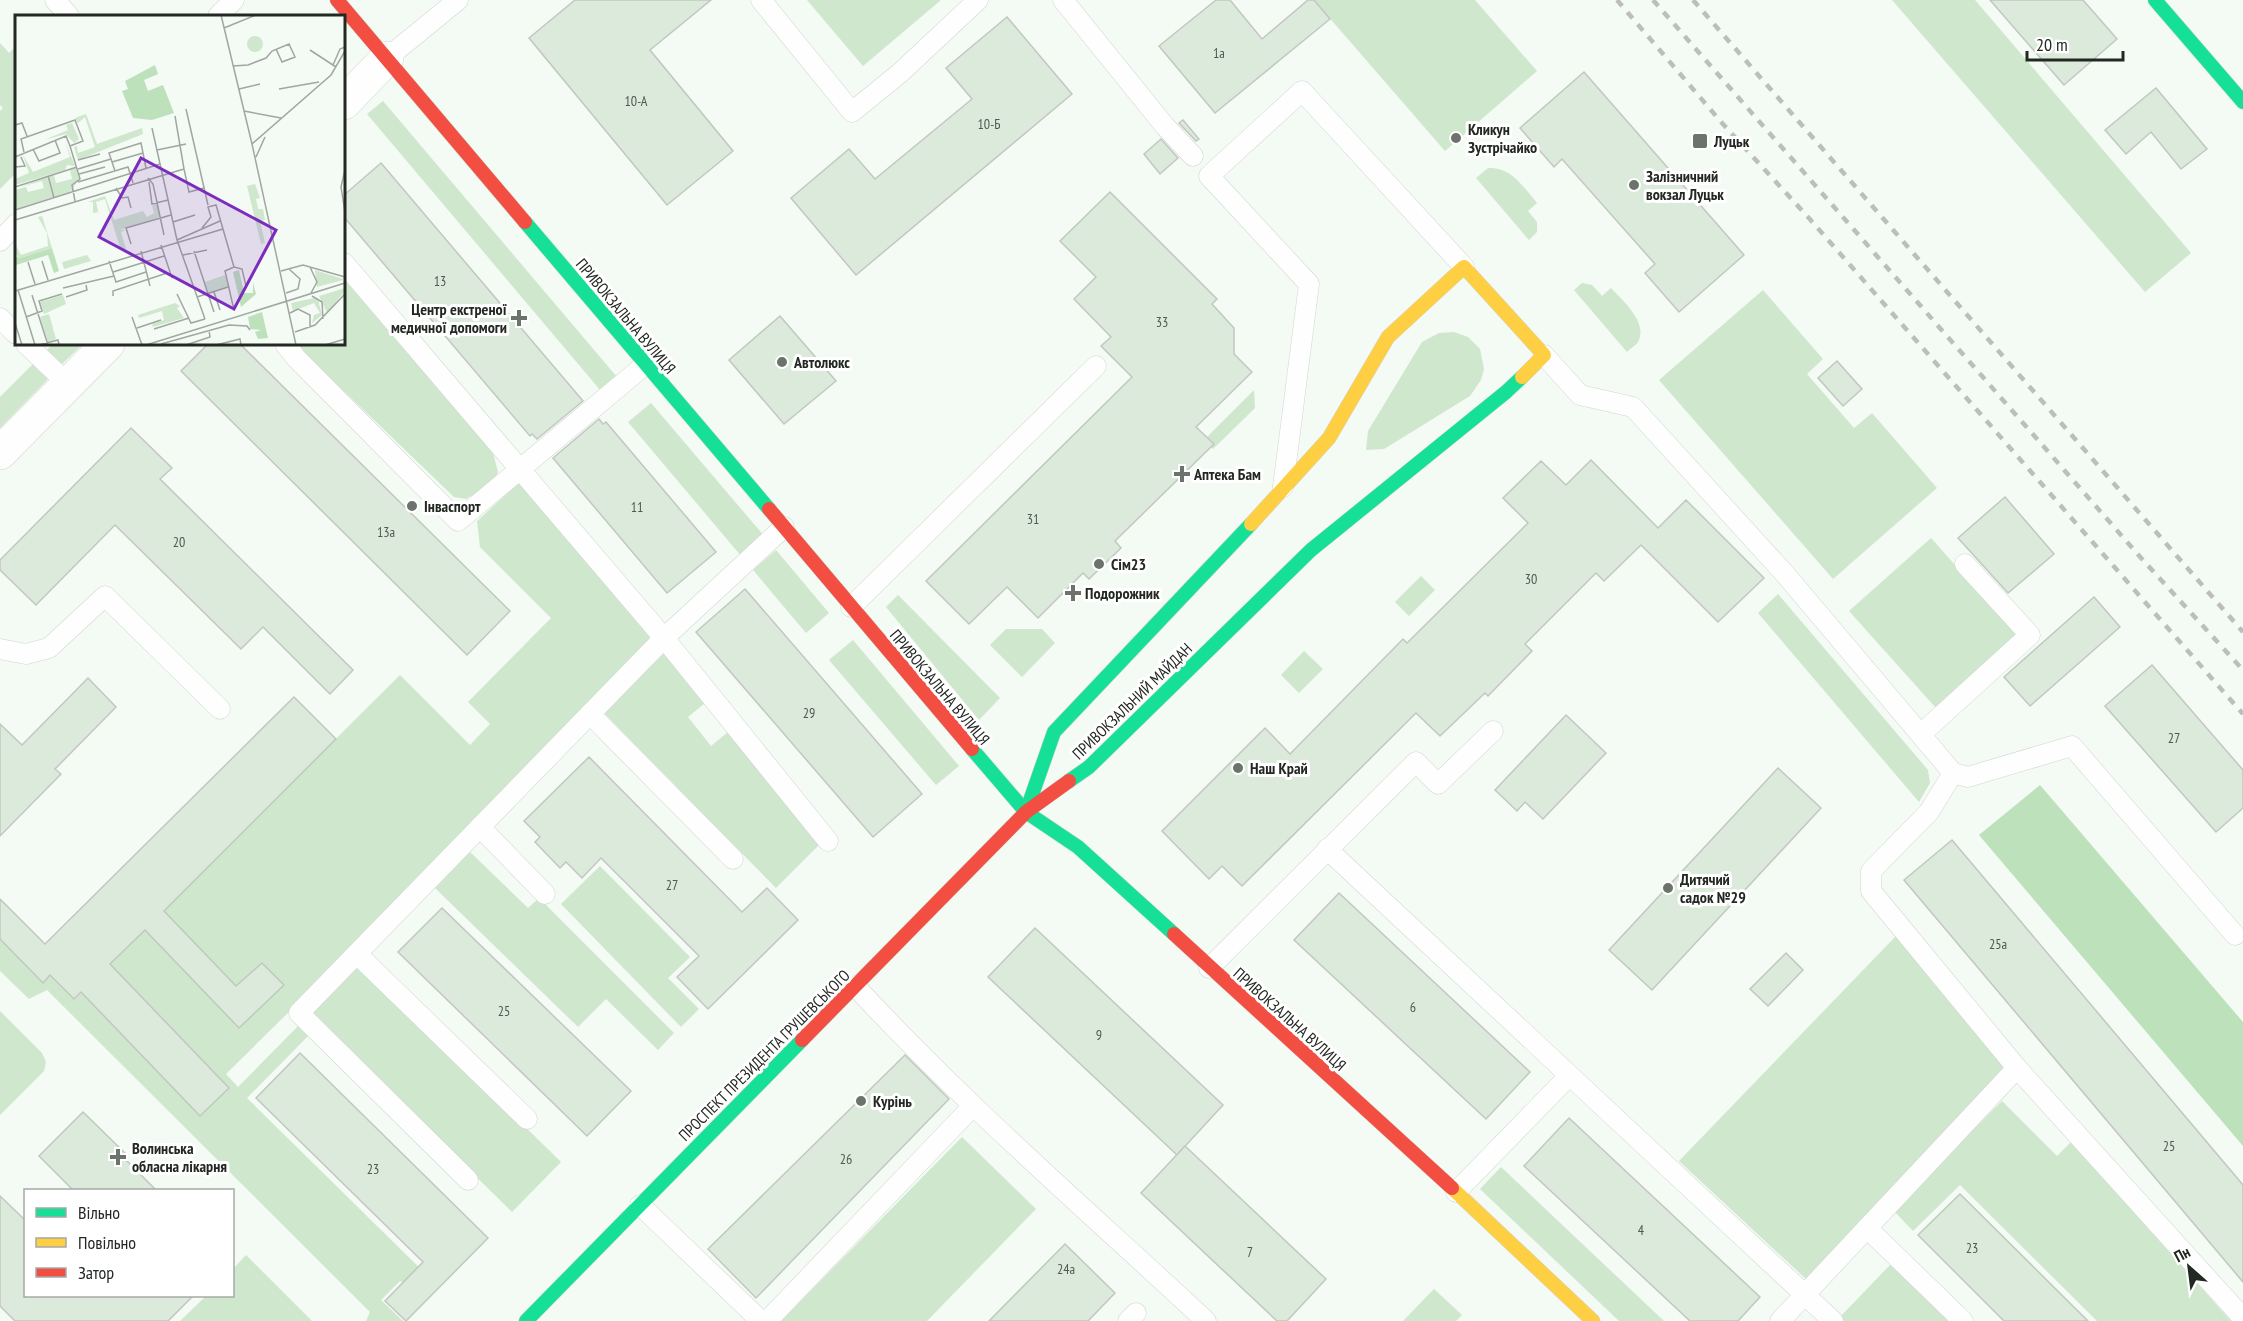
<svg xmlns="http://www.w3.org/2000/svg" width="2243" height="1321" font-family="'PT Sans Narrow',sans-serif">
<rect width="100%" height="100%" fill="#f4faf4"/>
<g fill="#cee7cd">
<path d="M 807,0 L 941,0 L 863,66 Z"/>
<path d="M 1314,0 L 1475,0 L 1537,71 L 1445,151 Z"/>
<path d="M 1892,0 L 1975,0 L 2191,253 L 2145,292 Z"/>
<path d="M 0,43 L 9,53 L 16,46 L 16,173 L 0,189 L 0,111 L 3,108 L 0,105 Z"/>
<path d="M 383,101 L 617,377 L 601,391 L 367,114 Z"/>
<path d="M 1488,168 C 1512,167 1523,187 1537,203 L 1528,211 L 1537,222 L 1537,232 L 1529,240 L 1476,178 Z"/>
<path d="M 344,278 L 493,453 L 498,472 L 494,482 L 466,499 L 454,497 L 295,344 L 344,344 Z"/>
<path d="M 1582,283 L 1592,285 L 1602,296 L 1611,288 C 1622,300 1649,323 1638,342 C 1636,345 1630,349 1627,352 L 1574,290 Z"/>
<path d="M 1763,290 L 1823,359 L 1807,374 L 1854,428 L 1872,413 L 1937,488 L 1833,579 L 1659,380 Z"/>
<path d="M 1454,332 L 1468,337 L 1480,349 L 1484,369 L 1481,380 L 1470,396 L 1384,449 L 1366,450 L 1368,431 L 1422,342 L 1439,333 Z"/>
<path d="M 53,344 L 83,344 L 61,365 L 46,351 Z"/>
<path d="M 34,363 L 49,378 L 0,428 L 0,397 Z"/>
<path d="M 1254,390 L 1255,408 L 1213,449 L 1204,440 Z"/>
<path d="M 651,403 L 765,537 L 742,557 L 628,422 Z"/>
<path d="M 520,482 L 653,637 L 306,995 L 226,1074 L 238,1087 L 300,1024 L 310,1034 L 247,1098 L 439,1287 L 423,1303 L 400,1281 L 381,1300 L 403,1321 L 366,1321 L 370,1312 L 47,990 L 29,999 L 0,971 L 0,939 L 43,982 L 50,975 L 75,999 L 400,675 L 470,745 L 490,724 L 468,702 L 551,618 L 480,547 L 477,521 Z"/>
<path d="M 1931,538 L 2018,636 L 1936,708 L 1849,611 Z"/>
<path d="M 776,550 L 829,613 L 806,633 L 753,570 Z"/>
<path d="M 1421,576 L 1435,590 L 1409,616 L 1395,602 Z"/>
<path d="M 1778,594 L 1928,770 L 1930,783 L 1919,802 L 1758,613 Z"/>
<path d="M 898,595 L 1000,698 L 979,720 L 886,607 Z"/>
<path d="M 1006,629 L 1042,629 L 1055,643 L 1022,677 L 990,645 Z"/>
<path d="M 853,640 L 959,766 L 936,785 L 829,660 Z"/>
<path d="M 1304,651 L 1323,669 L 1299,693 L 1281,675 Z"/>
<path d="M 664,653 L 705,703 L 688,717 L 711,746 L 728,732 L 819,845 L 776,888 L 604,713 Z"/>
<path d="M 470,852 L 528,908 L 539,898 L 674,1033 L 658,1050 L 606,999 L 578,1027 L 435,888 Z"/>
<path d="M 600,866 L 690,957 L 668,978 L 699,1009 L 681,1027 L 561,904 Z"/>
<path d="M 1896,936 L 2006,1066 L 1807,1280 L 1679,1161 Z"/>
<path d="M 359,964 L 561,1162 L 512,1212 L 310,1013 Z"/>
<path d="M 0,1011 L 42,1053 L 46,1062 L 44,1071 L 0,1115 Z"/>
<path d="M 2002,1101 L 2057,1156 L 2071,1142 L 2231,1321 L 2097,1321 L 1960,1185 L 1913,1231 L 1893,1210 Z"/>
<path d="M 962,1137 L 1036,1209 L 927,1321 L 781,1321 Z"/>
<path d="M 1501,1167 L 1664,1321 L 1619,1321 L 1480,1189 Z"/>
<path d="M 246,1255 L 312,1321 L 180,1321 L 206,1296 L 232,1296 L 233,1269 Z"/>
<path d="M 1891,1264 L 1949,1321 L 1844,1321 L 1840,1317 Z"/>
<path d="M 1434,1289 L 1462,1315 L 1456,1321 L 1403,1321 Z"/>
</g>
<path fill="#bde1bb" d="M 2040,785 L 2243,1022 L 2243,1146 L 1979,835 Z"/>
<g fill="#dbeada" stroke="#c2c7c2" stroke-width="1.5">
<path d="M 575,0 L 711,0 L 650,50 L 733,151 L 667,205 L 529,38 Z"/>
<path d="M 1216,0 L 1230,0 L 1262,39 L 1308,0 L 1314,0 L 1330,19 L 1215,113 L 1159,46 Z"/>
<path d="M 1990,0 L 2083,0 L 2117,39 L 2064,85 Z"/>
<path d="M 1007,17 L 1072,94 L 856,275 L 791,198 L 849,149 L 875,179 L 972,99 L 946,68 Z"/>
<path d="M 1584,72 L 1744,255 L 1679,312 L 1645,273 L 1655,264 L 1562,159 L 1554,167 L 1520,128 Z"/>
<path d="M 2156,88 L 2207,149 L 2181,169 L 2151,132 L 2126,154 L 2105,130 Z"/>
<path d="M 1183,120 L 1199,139 L 1196,141 L 1179,123 Z"/>
<path d="M 1161,139 L 1178,158 L 1160,174 L 1144,154 Z"/>
<path d="M 381,163 L 583,401 L 537,439 L 532,434 L 530,436 L 344,217 L 344,195 Z"/>
<path d="M 1110,192 L 1217,299 L 1212,304 L 1234,328 L 1234,354 L 1252,372 L 1196,427 L 1214,444 L 1115,541 L 1121,548 L 1089,579 L 1083,573 L 1038,618 L 1007,587 L 969,624 L 926,581 L 1132,377 L 1101,346 L 1111,337 L 1074,299 L 1096,277 L 1060,241 Z"/>
<path d="M 780,316 L 836,381 L 784,424 L 729,360 Z"/>
<path d="M 208,344 L 240,344 L 510,611 L 467,655 L 181,371 Z"/>
<path d="M 1837,361 L 1862,389 L 1843,406 L 1818,378 Z"/>
<path d="M 599,419 L 603,424 L 606,422 L 716,552 L 667,593 L 553,458 Z"/>
<path d="M 131,428 L 172,468 L 160,479 L 353,670 L 330,694 L 263,627 L 241,649 L 115,525 L 36,605 L 0,570 L 0,560 Z"/>
<path d="M 1591,460 L 1658,528 L 1686,500 L 1764,578 L 1718,622 L 1641,545 L 1604,581 L 1596,573 L 1525,644 L 1532,651 L 1488,696 L 1485,693 L 1440,736 L 1416,713 L 1242,886 L 1222,866 L 1209,879 L 1162,831 L 1265,728 L 1290,754 L 1403,639 L 1407,643 L 1528,523 L 1503,498 L 1541,461 L 1566,485 Z"/>
<path d="M 2005,497 L 2054,554 L 2008,593 L 1958,538 Z"/>
<path d="M 745,589 L 922,794 L 873,837 L 696,632 Z"/>
<path d="M 2094,597 L 2120,627 L 2030,706 L 2004,677 Z"/>
<path d="M 2152,665 L 2243,770 L 2243,808 L 2216,832 L 2105,706 Z"/>
<path d="M 88,678 L 116,707 L 55,769 L 61,774 L 0,836 L 0,724 L 22,745 Z"/>
<path d="M 294,697 L 336,739 L 164,911 L 236,986 L 262,963 L 284,985 L 239,1028 L 145,930 L 110,964 L 229,1088 L 200,1116 L 81,992 L 74,999 L 50,975 L 43,983 L 0,939 L 0,899 L 45,944 Z"/>
<path d="M 1566,715 L 1606,753 L 1543,819 L 1525,802 L 1517,811 L 1495,790 Z"/>
<path d="M 589,757 L 742,912 L 767,888 L 798,920 L 708,1009 L 677,977 L 699,956 L 601,858 L 582,878 L 566,862 L 560,868 L 535,842 L 540,837 L 524,821 Z"/>
<path d="M 1778,768 L 1821,808 L 1652,990 L 1609,950 Z"/>
<path d="M 1952,840 L 2243,1185 L 2243,1282 L 1904,880 Z"/>
<path d="M 1339,893 L 1530,1072 L 1486,1119 L 1294,940 Z"/>
<path d="M 442,908 L 631,1091 L 587,1136 L 398,952 Z"/>
<path d="M 1035,928 L 1223,1105 L 1177,1155 L 988,977 Z"/>
<path d="M 1786,953 L 1803,970 L 1768,1006 L 1750,989 Z"/>
<path d="M 300,1053 L 488,1238 L 406,1321 L 385,1301 L 423,1262 L 256,1098 Z"/>
<path d="M 905,1055 L 949,1099 L 756,1298 L 708,1249 Z"/>
<path d="M 83,1112 L 127,1155 L 124,1158 L 157,1191 L 74,1191 L 39,1156 Z"/>
<path d="M 1569,1118 L 1760,1297 L 1738,1321 L 1690,1321 L 1524,1166 Z"/>
<path d="M 1185,1146 L 1326,1279 L 1287,1321 L 1277,1321 L 1141,1193 Z"/>
<path d="M 1960,1194 L 2088,1321 L 2004,1321 L 1918,1235 Z"/>
<path d="M 0,1196 L 26,1221 L 26,1296 L 193,1296 L 168,1321 L 15,1321 L 0,1306 Z"/>
<path d="M 1065,1244 L 1115,1293 L 1088,1321 L 989,1321 Z"/>
</g>
<g fill="none" stroke-linecap="round" stroke-linejoin="round">
<defs>
<g id="lane">
<path d="M 55,0 L 69,16"/>
<path d="M 761,0 L 852,112 L 900,73 L 978,0"/>
<path d="M 1063,0 L 1164,125 L 1193,156"/>
<path d="M 218,16 L 234,0"/>
<path d="M 387,58 L 458,0"/>
<path d="M 0,241 L 16,224"/>
<path d="M 344,263 L 664,638 L 828,841"/>
<path d="M 0,318 L 16,334"/>
<path d="M 26,344 L 68,384"/>
<path d="M 285,344 L 296,358 L 458,521 L 646,364"/>
<path d="M 1544,355 L 1580,395 L 1633,407 L 1785,574 L 1953,773 L 1929,812 L 1871,871 L 1871,891 L 2017,1068 L 2243,1318"/>
<path d="M 1283,487 L 1309,284 L 1209,176 L 1302,91 L 1464,267"/>
<path d="M 851,607 L 1096,366"/>
<path d="M 0,649 L 26,654 L 49,648 L 105,596 L 220,709"/>
<path d="M 590,714 L 733,859"/>
<path d="M 1921,734 L 2030,635 L 1965,564"/>
<path d="M 1953,773 L 1968,777 L 2072,746 L 2235,935"/>
<path d="M 480,827 L 545,894"/>
<path d="M 1327,849 L 1833,1321"/>
<path d="M 357,954 L 527,1119"/>
<path d="M 1209,968 L 1416,762 L 1438,784 L 1493,731"/>
<path d="M 855,986 C 965,1105 1088,1211 1206,1321"/>
<path d="M 468,1180 L 299,1013 L 664,638 L 784,527"/>
<path d="M 1456,1192 L 1569,1076"/>
<path d="M 640,1205 L 761,1321"/>
<path d="M 1867,1228 L 1963,1321"/>
<path d="M 767,1321 L 973,1106"/>
<path d="M 1128,1321 L 1136,1313"/>
<path d="M 1780,1321 L 2017,1068"/>
</g>
<g id="street">
<path d="M 344,103 L 387,58"/>
<path d="M 0,453 L 108,344"/>
</g>
<g id="fast">
<path d="M 2155,0 L 2243,102"/>
<path d="M 525,222 L 769,509"/>
<path d="M 972,749 L 1026,812 L 1078,847 L 1174,934"/>
<path d="M 1069,781 L 1089,767 L 1311,550 L 1506,392 L 1522,377"/>
<path d="M 1026,812 L 1054,732 L 1251,524"/>
<path d="M 526,1321 L 802,1040"/>
</g>
<g id="slow">
<path d="M 1251,524 L 1329,438 L 1388,337 L 1464,267 L 1544,355 L 1522,377"/>
<path d="M 1452,1188 L 1593,1321"/>
</g>
<g id="jam">
<path d="M 337,0 L 525,222"/>
<path d="M 769,509 L 972,749"/>
<path d="M 1174,934 L 1452,1188"/>
<path d="M 802,1040 L 1026,812 L 1069,781"/>
</g>
</defs>
<use href="#lane" stroke="#d1d6d0" stroke-width="21"/>
<use href="#street" stroke="#d1d6d0" stroke-width="34"/>
<use href="#fast" stroke="#d1d6d0" stroke-width="15"/>
<use href="#slow" stroke="#d1d6d0" stroke-width="15"/>
<use href="#jam" stroke="#d1d6d0" stroke-width="15"/>
<use href="#lane" stroke="#fdfefd" stroke-width="20"/>
<use href="#street" stroke="#fdfefd" stroke-width="33"/>
<use href="#fast" stroke="#16e098" stroke-width="14"/>
<use href="#slow" stroke="#ffcf43" stroke-width="14"/>
<use href="#jam" stroke="#f24e42" stroke-width="14"/>
<g stroke="#bcbebc" stroke-width="4.5" stroke-dasharray="8 8" stroke-linecap="butt">
<path d="M 1617,0 L 1722,123 L 1808,217 L 2243,714"/>
<path d="M 1653,0 L 2142,559 L 2243,670"/>
<path d="M 1693,0 L 2243,632"/>
</g>
</g>
<g fill="#6c726c" stroke="#fff" stroke-width="2">
<circle cx="1456" cy="138" r="6"/>
<rect x="1692" y="133" width="16" height="16" rx="3"/>
<circle cx="1634" cy="185" r="6"/>
<path d="M516 309h6v6h6v6h-6v6h-6v-6h-6v-6h6z"/>
<circle cx="782" cy="362" r="6"/>
<path d="M1179 465h6v6h6v6h-6v6h-6v-6h-6v-6h6z"/>
<circle cx="412" cy="506" r="6"/>
<circle cx="1099" cy="564" r="6"/>
<path d="M1070 584h6v6h6v6h-6v6h-6v-6h-6v-6h6z"/>
<circle cx="1238" cy="768" r="6"/>
<circle cx="1668" cy="888" r="6"/>
<circle cx="861" cy="1101" r="6"/>
<path d="M115 1148h6v6h6v6h-6v6h-6v-6h-6v-6h6z"/>
</g>
<g text-anchor="middle" dominant-baseline="central" stroke-width="6" stroke-linejoin="round" paint-order="stroke">
<g font-size="14" fill="#515851">
<text x="1219" y="53">1а</text>
<text x="636" y="101">10-А</text>
<text x="989" y="124">10-Б</text>
<text x="440" y="281">13</text>
<text x="1162" y="322">33</text>
<text x="637" y="507">11</text>
<text x="1033" y="519">31</text>
<text x="386" y="532">13а</text>
<text x="179" y="542">20</text>
<text x="1531" y="579">30</text>
<text x="809" y="713">29</text>
<text x="2174" y="738">27</text>
<text x="672" y="885">27</text>
<text x="1998" y="944">25а</text>
<text x="1413" y="1007">6</text>
<text x="504" y="1011">25</text>
<text x="1099" y="1035">9</text>
<text x="2169" y="1146">25</text>
<text x="846" y="1159">26</text>
<text x="373" y="1169">23</text>
<text x="1641" y="1230">4</text>
<text x="1972" y="1248">23</text>
<text x="1250" y="1252">7</text>
<text x="1066" y="1269">24а</text>
</g>
<g font-size="16" font-weight="bold" fill="#232823" stroke="#fff" text-anchor="start">
<text x="1468" y="129">Кликун<tspan x="1468" dy="18">Зустрічайко</tspan></text>
<text x="1714" y="141">Луцьк</text>
<text x="1646" y="176">Залізничний<tspan x="1646" dy="18">вокзал Луцьк</tspan></text>
<text x="507" y="309" text-anchor="end">Центр екстреної<tspan x="507" dy="18">медичної допомоги</tspan></text>
<text x="794" y="362">Автолюкс</text>
<text x="1194" y="474">Аптека Бам</text>
<text x="424" y="506">Інваспорт</text>
<text x="1111" y="564">Сім23</text>
<text x="1085" y="593">Подорожник</text>
<text x="1250" y="768">Наш Край</text>
<text x="1680" y="879">Дитячий<tspan x="1680" dy="18">садок №29</tspan></text>
<text x="873" y="1101">Курінь</text>
<text x="132" y="1148">Волинська<tspan x="132" dy="18">обласна лікарня</tspan></text>
</g>
<g font-size="16" fill="#232823" stroke="#fff">
<text transform="translate(626 316) rotate(50)">ПРИВОКЗАЛЬНА ВУЛИЦЯ</text>
<text transform="translate(940 687) rotate(50)">ПРИВОКЗАЛЬНА ВУЛИЦЯ</text>
<text transform="translate(1132 701) rotate(-44)">ПРИВОКЗАЛЬНИЙ МАЙДАН</text>
<text transform="translate(1290 1019) rotate(42)">ПРИВОКЗАЛЬНА ВУЛИЦЯ</text>
<text transform="translate(764 1055) rotate(-45)">ПРОСПЕКТ ПРЕЗИДЕНТА ГРУШЕВСЬКОГО</text>
</g>
</g>
<g transform="translate(15 15)">
<rect width="330" height="330" fill="#f4faf4"/>
<path d="M232 29a8 8 0 1 1 16 0a8 8 0 1 1-16 0ZM 71,99 L 82,129 L 127,113 L 128,119 L 63,145 L 59,132 L 62,131 L 63,138 L 80,132 L 70,102 L 63,108 L 60,103 ZM 57,108 L 64,124 L 59,128 L 51,119 L 29,125 L 53,115 L 51,110 ZM 50,127 L 60,151 L 52,150 L 50,155 L 0,170 L 0,164 L 14,158 L 8,140 L 18,157 L 55,142 ZM 61,153 L 64,164 L 56,176 L 39,182 L 33,162 L 39,160 L 41,168 L 57,164 L 55,155 ZM 32,162 L 38,182 L 0,194 L 0,175 L 11,172 L 13,177 L 29,173 L 27,166 L 6,172 ZM 240,169 L 245,183 L 241,184 L 243,194 L 248,194 L 250,205 L 245,206 L 250,228 L 246,229 L 232,171 ZM 90,181 L 99,205 L 128,196 L 132,202 L 139,198 L 137,191 L 142,188 L 145,202 L 105,215 L 111,215 L 106,217 L 111,234 L 106,236 L 90,184 L 81,187 L 84,201 L 83,197 L 78,198 L 78,187 L 73,187 ZM 27,201 L 37,233 L 5,243 L 0,239 L 0,229 L 6,240 L 33,231 L 32,218 L 23,202 ZM 72,240 L 76,246 L 49,254 L 47,247 ZM 300,255 L 328,264 L 328,265 L 302,272 ZM 210,260 L 213,271 L 194,278 L 190,267 ZM 330,273 L 330,276 L 312,298 L 304,281 ZM 48,280 L 51,289 L 29,299 L 25,287 ZM 299,283 L 303,285 L 307,300 L 297,308 L 299,300 L 305,298 L 299,288 L 278,296 L 276,288 ZM 160,288 L 165,291 L 162,293 L 169,303 L 138,312 L 137,309 L 149,305 L 147,296 L 124,303 L 123,300 ZM 34,299 L 41,324 L 33,327 L 25,302 Z" fill="#cee7cd"/>
<path d="M 140,50 L 143,59 L 129,65 L 133,76 L 148,70 L 159,98 L 137,105 L 118,103 L 107,76 L 113,74 L 110,66 ZM 37,233 L 44,256 L 39,258 L 33,240 L 1,250 L 0,241 L 5,243 ZM 224,255 L 229,278 L 238,278 L 238,267 L 241,279 L 226,292 L 218,257 ZM 247,297 L 253,323 L 243,324 L 240,317 L 246,315 L 235,314 L 233,302 Z" fill="#bde1bb"/>
<path fill="none" stroke="#a0a6a0" stroke-width="1.5" d="M 206,0 L 237,129M 209,13 L 241,0M 295,35 L 321,52M 318,50 L 325,34 L 330,32M 218,51 L 233,50 L 251,43 L 257,36 L 274,29 L 280,42 L 267,47 L 261,34M 224,74 L 245,69M 264,74 L 304,67M 171,94 L 193,190M 229,96 L 266,103M 160,101 L 169,154M 0,110 L 7,108 L 12,121M 137,113 L 162,225 L 190,304M 55,131 L 65,164 L 57,170 L 60,186M 18,134 L 24,146 L 45,138 L 40,125M 142,135 L 171,129M 0,142 L 51,121 L 55,131 L 68,126 L 60,105 L 6,124 L 9,137M 241,142 L 250,122M 63,145 L 85,139M 97,147 L 128,138M 0,152 L 10,151 L 6,142M 63,154 L 96,144M 330,155 L 326,172 L 330,197M 100,156 L 94,138 L 126,128 L 131,153M 64,159 L 90,152M 33,161 L 39,183M 133,163 L 138,169 L 149,220M 63,167 L 113,152 L 118,168M 134,167 L 137,189 L 153,185M 0,172 L 62,152M 101,173 L 107,183 L 113,182 L 116,193M 0,195 L 145,149M 0,205 L 169,154 L 174,177 L 189,173M 158,207 L 180,200M 187,213 L 196,202 L 193,192 L 201,190 L 219,252 L 210,256 L 219,295M 162,225 L 205,206M 116,229 L 111,213 L 156,200M 146,230 L 157,263M 126,236 L 135,271M 179,236 L 199,297M 168,240 L 192,235M 27,246 L 33,265M 94,246 L 101,267 L 131,257M 13,247 L 20,269M 219,252 L 227,254 L 231,271M 295,252 L 302,267 L 296,278M 266,256 L 288,250 L 330,262M 98,257 L 149,241M 48,273 L 99,261M 3,275 L 20,330M 0,276 L 208,214M 199,277 L 205,295M 271,278 L 283,274 L 285,264 L 274,254M 162,279 L 176,308 L 190,304M 17,280 L 33,330M 98,281 L 98,276 L 152,258M 297,281 L 307,287 L 308,304M 51,282 L 72,275 L 71,270M 182,282 L 213,272M 275,298 L 283,294 L 295,300 L 295,312M 11,302 L 27,296 L 24,286 L 47,279M 117,302 L 127,330M 0,308 L 7,330M 122,313 L 146,305M 139,314 L 174,303M 280,317 L 300,310 L 330,279M 146,329 L 214,310 L 232,311 L 235,315M 24,330 L 43,325 L 44,330M 131,330 L 330,268M 171,330 L 195,322 L 194,315M 201,330 L 225,324 L 226,330M 281,330 L 237,129 L 316,60 L 330,36M 310,330 L 330,324"/>
<path fill="#7b2cbf" fill-opacity="0.15" stroke="#7b2cbf" stroke-width="3" d="M 126,143 L 261,215 L 219,294 L 84,222 Z"/>
<rect width="330" height="330" fill="none" stroke="#232823" stroke-width="3"/>
</g>
<rect x="24" y="1189" width="210" height="108" fill="#ffffff" stroke="#a7a9a7" stroke-width="1.5"/>
<rect x="36" y="1208" width="30" height="9" fill="#16e098" stroke="#a7a9a7" stroke-width="1.5"/>
<text x="78" y="1219" font-size="18" fill="#232823">Вільно</text>
<rect x="36" y="1238" width="30" height="9" fill="#ffcf43" stroke="#a7a9a7" stroke-width="1.5"/>
<text x="78" y="1249" font-size="18" fill="#232823">Повільно</text>
<rect x="36" y="1268" width="30" height="9" fill="#f24e42" stroke="#a7a9a7" stroke-width="1.5"/>
<text x="78" y="1279" font-size="18" fill="#232823">Затор</text>
<g transform="translate(2189 1267) rotate(332)" stroke="#ffffff" stroke-width="4.5" paint-order="stroke">
<path d="M0-4.5L10 22L0 15L-10 22Z" fill="#232823"/>
<text y="-9" font-size="16" font-weight="bold" text-anchor="middle" fill="#232823">Пн</text>
</g>
<path d="M2027 51v9h96v-9" fill="none" stroke="#232823" stroke-width="3"/>
<text x="2036" y="51" font-size="18" fill="#232823" stroke="#ffffff" stroke-width="4.5" paint-order="stroke">20 m</text>
</svg>
